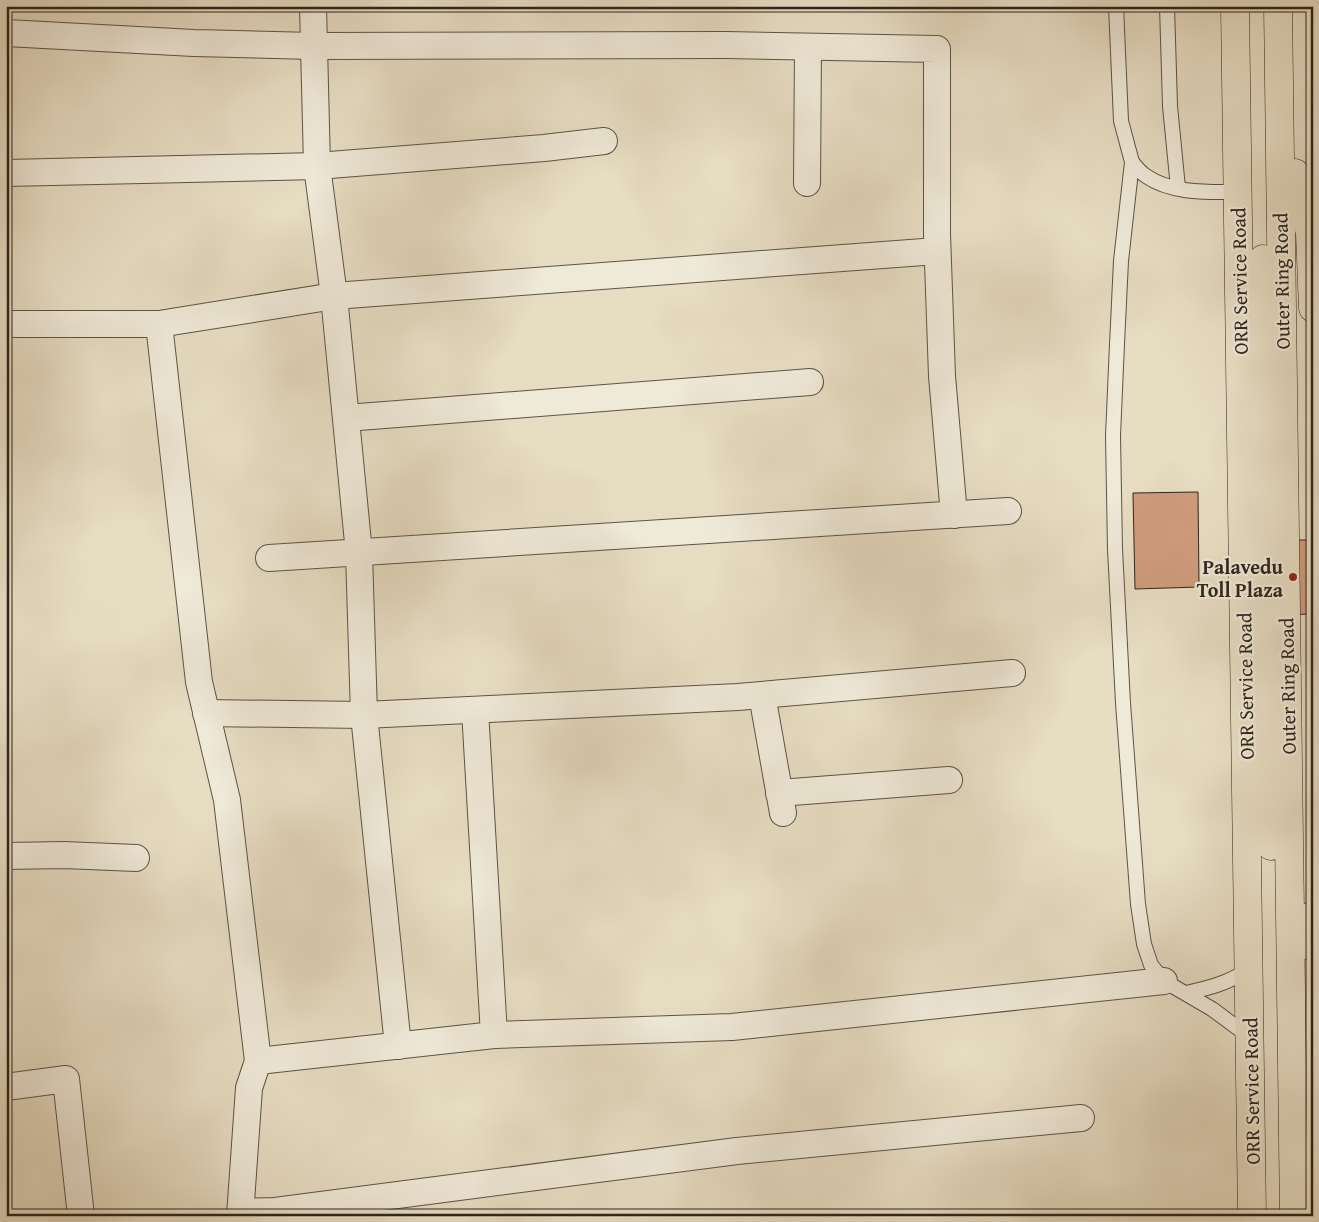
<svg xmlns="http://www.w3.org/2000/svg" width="1319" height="1222" font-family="'Gentium Book Plus',serif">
<rect width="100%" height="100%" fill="#e7ddc3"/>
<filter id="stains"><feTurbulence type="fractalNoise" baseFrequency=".004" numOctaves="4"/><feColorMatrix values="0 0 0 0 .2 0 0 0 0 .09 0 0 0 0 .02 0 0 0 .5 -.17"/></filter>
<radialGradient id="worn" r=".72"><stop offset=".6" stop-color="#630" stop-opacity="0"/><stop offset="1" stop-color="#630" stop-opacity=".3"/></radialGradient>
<g fill="#d09c7d" stroke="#2d251c">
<path d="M 1198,492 L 1199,587 L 1135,589 L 1133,493 Z"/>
<path d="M 1273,540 L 1313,540 L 1313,614 L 1275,615 Z"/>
</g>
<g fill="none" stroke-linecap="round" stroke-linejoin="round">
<defs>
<g id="lane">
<path d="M 1116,6 L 1121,121 L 1132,162 L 1121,261 L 1117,344 L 1113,436 L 1115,549 L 1123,703 L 1138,904 L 1144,944 L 1151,965 L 1164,981 L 1212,1009 L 1250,1037"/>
<path d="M 1167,6 L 1170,106 L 1178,188"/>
<path d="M 1132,162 C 1136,167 1141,173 1146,176 C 1172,194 1208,192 1238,192"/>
<path d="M 1186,993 C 1209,988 1229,983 1249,969"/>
</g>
<g id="street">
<path d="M 313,6 L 317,166 L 334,296 L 359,553 L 364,715 L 398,1046"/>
<path d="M 6,33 L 194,43 L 314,46 L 726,45 L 937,49 L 937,234 L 942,376 L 954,515"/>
<path d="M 6,173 L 317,166 L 544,148 L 604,141"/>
<path d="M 807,183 L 808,47"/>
<path d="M 6,324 L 159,324 L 199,682 L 227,800 L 258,1061 L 249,1088 L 240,1216"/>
<path d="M 159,324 L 334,296 L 937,251"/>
<path d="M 346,418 L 810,382"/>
<path d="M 269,558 L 1008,511"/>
<path d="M 762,695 L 783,813"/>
<path d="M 475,710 L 494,1035"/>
<path d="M 206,713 L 364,715 L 738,697 L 1012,673"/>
<path d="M 779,793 L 949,780"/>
<path d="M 6,856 L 64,855 L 136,858"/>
<path d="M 258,1061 L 494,1035 L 732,1027 L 1164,981"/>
<path d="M 6,1087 L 66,1079 L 81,1216"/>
<path d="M 240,1212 L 275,1211 L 737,1151 L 1081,1118"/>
</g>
<path id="primary" d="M 1235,6 L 1252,1216"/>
<g id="highway">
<path d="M 1278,6 L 1294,1216"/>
<path d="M 1295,173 L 1310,233 L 1313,308"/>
<path d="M 1263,259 C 1261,455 1264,650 1271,846"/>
<path d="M 1305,945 L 1313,915"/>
</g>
</defs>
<use href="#lane" stroke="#5c5346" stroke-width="16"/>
<use href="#street" stroke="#5c5346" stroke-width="28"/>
<use href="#primary" stroke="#2d251c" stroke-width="29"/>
<use href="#highway" stroke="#2d251c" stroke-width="29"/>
<use href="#lane" stroke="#efe9d8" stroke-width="14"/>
<use href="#street" stroke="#efe9d8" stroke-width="26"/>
<use href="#primary" stroke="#e7ddc3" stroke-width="28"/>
<use href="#highway" stroke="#e7ddc3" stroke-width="28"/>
</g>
<circle fill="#8f2418" stroke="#efe9d8" stroke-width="2" cx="1293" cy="577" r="5"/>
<g text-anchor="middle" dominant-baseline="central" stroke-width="4.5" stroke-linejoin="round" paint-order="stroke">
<g font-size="20" fill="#2d251c" stroke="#efe9d8">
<text transform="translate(1239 281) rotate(-91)">ORR Service Road</text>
<text transform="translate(1281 281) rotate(-91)">Outer Ring Road</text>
<text transform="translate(1245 686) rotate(-91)">ORR Service Road</text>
<text transform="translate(1287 686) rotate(-91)">Outer Ring Road</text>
<text transform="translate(1251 1091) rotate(-91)">ORR Service Road</text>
</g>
<g font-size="20" font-weight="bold" fill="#2d251c" stroke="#efe9d8" text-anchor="end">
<text x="1283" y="566">Palavedu<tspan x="1283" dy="23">Toll Plaza</tspan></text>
</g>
</g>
<rect width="1319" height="1222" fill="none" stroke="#e7ddc3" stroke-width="25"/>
<rect x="8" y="8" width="1304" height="1207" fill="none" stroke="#2d251c" stroke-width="2.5"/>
<rect x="12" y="12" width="1294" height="1197" fill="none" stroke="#2d251c"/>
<rect width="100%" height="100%" filter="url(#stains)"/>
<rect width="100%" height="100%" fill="url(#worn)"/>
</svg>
